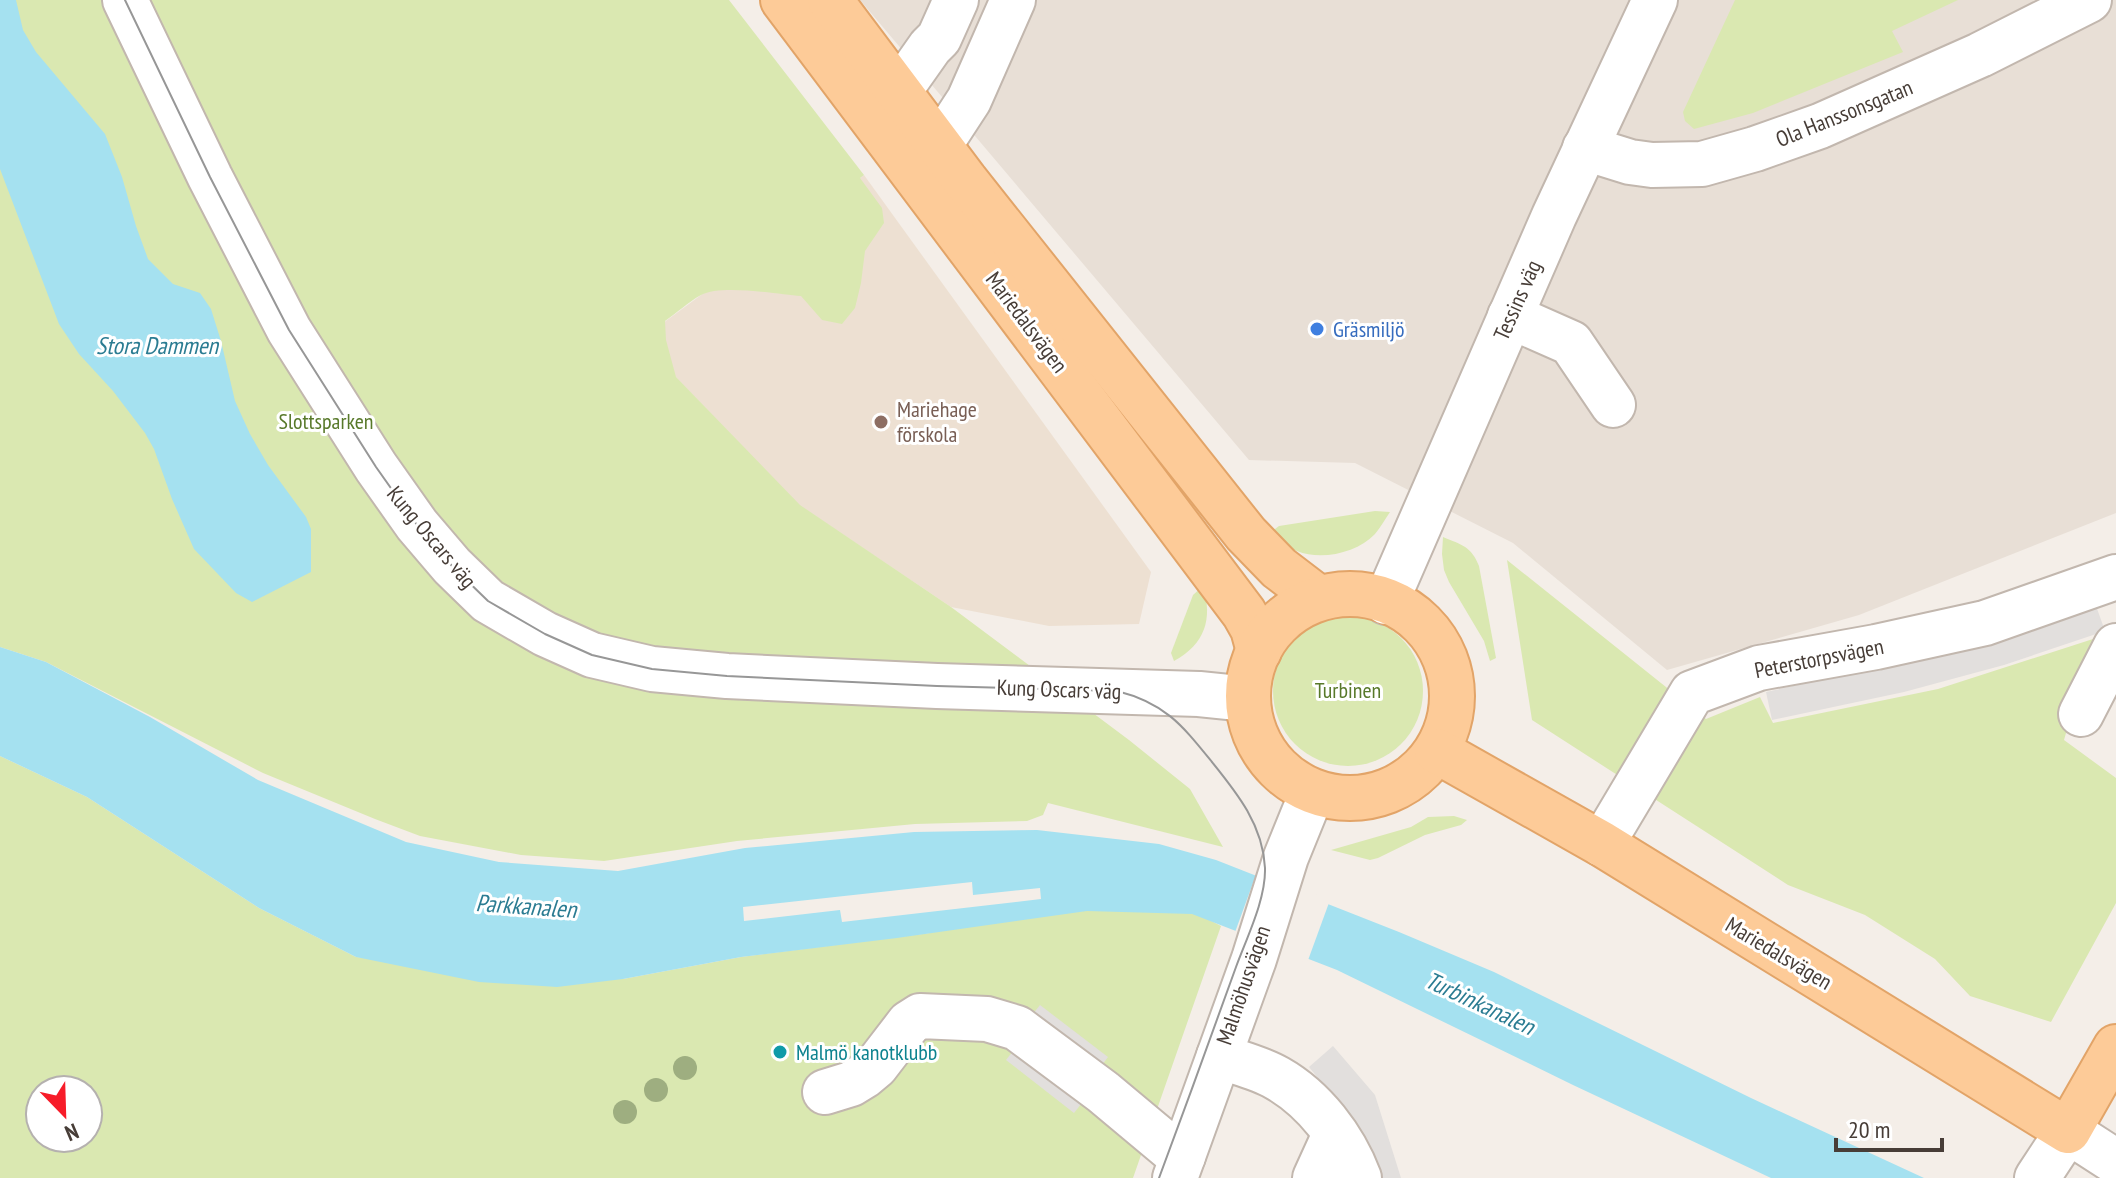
<svg xmlns="http://www.w3.org/2000/svg" width="2116" height="1178" font-family="'PT Sans Narrow',sans-serif">
<rect width="100%" height="100%" fill="#f4eee8"/>
<path fill="#e8dfd6" d="M 860,0 L 2116,0 L 2116,513 L 1859,615 L 1667,670 L 1513,543 L 1355,463 L 1249,460 Z"/>
<path fill="#ede0d2" d="M 864,175 L 1151,572 L 1139,624 L 1049,626 L 951,607 L 799,505 L 640,340 Z"/>
<g fill="#dae8b1" fill-rule="evenodd">
<path d="M 0,0 L 729,0 L 864,175 L 860,178 L 882,208 L 884,223 L 865,251 L 861,283 L 855,308 L 842,324 L 822,320 L 801,296 C 777,294 721,284 701,295 C 688,302 677,313 665,321 L 666,340 L 676,377 L 800,505 L 951,607 L 1129,740 L 1190,789 L 1223,847 L 1048,803 L 1043,815 L 1027,821 L 915,824 L 737,841 L 604,861 L 521,855 L 420,836 L 375,819 L 263,773 L 46,662 L 0,647 Z"/>
<path d="M 1735,0 L 1958,0 L 1892,31 L 1903,52 L 1753,113 L 1694,129 L 1685,121 L 1683,112 Z"/>
<path d="M 1375,511 L 1390,512 C 1385,519 1381,527 1375,534 C 1357,553 1321,561 1297,551 C 1286,547 1279,540 1271,532 L 1279,526 Z"/>
<path d="M 1443,537 C 1462,545 1471,546 1479,566 L 1496,658 L 1490,661 L 1484,641 L 1449,582 L 1444,570 L 1442,554 Z"/>
<path d="M 1507,560 L 1706,719 L 1760,697 L 1773,723 L 1938,689 L 2093,639 L 2064,740 L 2116,778 L 2116,903 L 2051,1022 L 1970,996 L 1935,959 L 1865,915 L 1788,885 L 1532,720 Z"/>
<path d="M 1203,586 C 1213,619 1205,644 1174,661 L 1171,653 L 1193,595 Z"/>
<circle cx="1348" cy="691" r="75"/>
<path d="M 0,756 L 87,797 L 259,908 L 356,957 L 623,979 L 741,957 L 930,933 L 935,924 L 954,922 L 1177,903 L 1221,926 L 1133,1178 L 0,1178 ZM 40,1090 L 88,1090 L 88,1138 L 40,1138 Z"/>
<path d="M 1454,816 L 1467,820 L 1461,825 L 1425,835 L 1378,858 L 1370,860 L 1331,850 L 1411,827 L 1428,817 Z"/>
</g>
<g fill="#e2dfdd">
<path d="M 2095,603 L 2105,631 L 2004,665 L 1904,692 L 1772,720 L 1766,692 L 1903,662 Z"/>
<path d="M 1040,1005 L 1108,1057 L 1093,1077 L 1025,1024 Z"/>
<path d="M 1021,1041 L 1089,1094 L 1074,1113 L 1006,1060 Z"/>
<path d="M 1333,1046 L 1375,1095 L 1401,1178 L 1368,1178 L 1345,1111 L 1309,1067 Z"/>
</g>
<g fill="#a5e1f0">
<path d="M 0,0 L 16,0 L 23,30 L 36,52 L 105,134 L 122,177 L 136,226 L 148,259 L 173,284 L 200,293 L 211,309 L 221,341 L 235,401 L 250,434 L 268,465 L 306,517 L 311,529 L 311,572 L 252,602 L 236,593 L 194,549 L 172,499 L 154,449 L 145,433 L 113,391 L 79,354 L 59,324 L 0,169 Z"/>
<path d="M 0,647 L 46,662 L 150,717 L 258,780 L 406,842 L 499,862 L 618,871 L 745,848 L 914,832 L 1037,830 L 1159,844 L 1216,860 L 1399,932 L 1494,972 L 1751,1098 L 1924,1178 L 1771,1178 L 1573,1085 L 1337,970 L 1192,914 L 1087,911 L 897,938 L 741,957 L 623,979 L 557,987 L 479,982 L 356,957 L 259,908 L 87,797 L 0,756 Z"/>
</g>
<g fill="#f4eee8">
<path d="M 1257,872 L 1330,900 L 1307,963 L 1234,935 Z"/>
<path d="M 972,882 L 973,895 L 1040,888 L 1041,899 L 842,922 L 840,910 L 744,921 L 743,907 Z"/>
</g>
<g fill="none" stroke-linecap="round" stroke-linejoin="round">
<defs>
<g id="minor">
<path d="M 125,0 L 210,177 L 289,330 L 376,467 L 417,525 L 452,566 L 488,601 L 545,634 L 592,655 L 652,669 L 727,676 L 937,686 L 1199,694 L 1248,699"/>
<path d="M 875,119 L 899,91 L 930,47 L 939,38 L 956,0"/>
<path d="M 1585,148 L 1630,162 L 1652,165 L 1702,164 L 1755,149 L 1820,126 L 1980,55 L 2089,0"/>
<path d="M 913,168 L 939,146 L 969,100 L 1013,0"/>
<path d="M 1510,316 L 1571,343 L 1613,405"/>
<path d="M 1386,602 L 1554,216 L 1655,0"/>
<path d="M 2081,714 L 2116,646"/>
<path d="M 1602,844 L 1692,693 L 1759,668 L 1876,647 L 1985,623 L 2116,577"/>
<path d="M 1219,1056 C 1238,1063 1260,1068 1277,1078 C 1314,1099 1344,1138 1359,1178"/>
<path d="M 825,1092 L 851,1084 L 864,1076 L 876,1066 L 909,1023 L 920,1016 L 987,1019 L 1017,1028 L 1103,1092 L 1170,1148 L 1183,1156"/>
<path d="M 1175,1178 L 1254,959 L 1286,857 L 1312,793"/>
<path d="M 1315,1178 L 1335,1134"/>
<path d="M 2037,1178 L 2068,1131 L 2116,1162"/>
</g>
<g id="major">
<path d="M 783,0 L 1244,613 L 1253,629 L 1259,651"/>
<path d="M 830,0 L 965,180 L 1246,534 L 1279,568 L 1317,597"/>
<circle cx="1350" cy="696" r="102"/>
<path d="M 1437,751 L 1602,844 L 2068,1131 L 2116,1047"/>
</g>
</defs>
<use href="#minor" stroke="#c2b7ae" stroke-width="48"/>
<use href="#major" stroke="#e2a468" stroke-width="48"/>
<use href="#minor" stroke="#fff" stroke-width="44"/>
<use href="#major" stroke="#fdcb98" stroke-width="44"/>
<path stroke="#979797" stroke-width="2" d="M 125,0 L 210,177 L 289,330 L 376,467 L 417,525 L 452,566 L 488,601 L 545,634 L 592,655 L 652,669 L 727,676 L 937,686 L 1117,691 C 1165,703 1182,725 1212,762 C 1237,793 1263,825 1265,868 C 1266,899 1247,937 1236,967 C 1211,1037 1185,1108 1159,1178"/>
</g>
<g fill="#9eae80">
<circle cx="685" cy="1068" r="12"/>
<circle cx="656" cy="1090" r="12"/>
<circle cx="625" cy="1112" r="12"/>
</g>
<circle fill="#3f7fe0" stroke="#fff" stroke-width="3" cx="1317" cy="329" r="8"/>
<circle fill="#8d6e63" stroke="#fff" stroke-width="3" cx="881" cy="422" r="8"/>
<circle fill="#0f9aa8" stroke="#fff" stroke-width="3" cx="780" cy="1052" r="8"/>
<g text-anchor="middle" dominant-baseline="central" stroke-width="6" stroke-linejoin="round" paint-order="stroke">
<g font-size="22" fill="#473d37" stroke="#fff">
<text transform="translate(1844 113) rotate(-22)">Ola Hanssonsgatan</text>
<text transform="translate(1517 300) rotate(-66)">Tessins väg</text>
<text transform="translate(1027 322) rotate(53)">Mariedalsvägen</text>
<text transform="translate(432 537) rotate(50)">Kung Oscars väg</text>
<text transform="translate(1819 658) rotate(-11)">Peterstorpsvägen</text>
<text transform="translate(1059 689) rotate(2)">Kung Oscars väg</text>
<text transform="translate(1779 953) rotate(31)">Mariedalsvägen</text>
<text transform="translate(1243 985) rotate(-71)">Malmöhusvägen</text>
</g>
<g font-size="22" fill="#366cbe" stroke="#fff" text-anchor="start">
<text x="1333" y="329">Gräsmiljö</text>
</g>
<g font-size="22" fill="#785e54" stroke="#fff" text-anchor="start">
<text x="897" y="409">Mariehage<tspan x="897" dy="25">förskola</tspan></text>
</g>
<g font-size="22" fill="#58792a" stroke="#fff">
<text x="326" y="421">Slottsparken</text>
<text x="1348" y="690">Turbinen</text>
</g>
<g font-size="22" fill="#0d838f" stroke="#fff" text-anchor="start">
<text x="796" y="1052">Malmö kanotklubb</text>
</g>
<g font-size="24" font-style="italic" fill="#2b7c92" stroke="#fff">
<text x="157" y="345">Stora Dammen</text>
<text transform="translate(526 906) rotate(4)">Parkkanalen</text>
<text transform="translate(1480 1003) rotate(25)">Turbinkanalen</text>
</g>
</g>
<g transform="translate(64 1114) rotate(157)"><circle r="38" fill="#ffffff" stroke="#b5b1af" stroke-width="2"/>
<path d="M0-6L14 30L0 20L-14 30Z" fill="#f71c29"/>
<text y="-12" font-size="22" font-weight="bold" text-anchor="middle" fill="#473d37">N</text>
</g>
<path d="M1836 1138v12h106v-12" fill="none" stroke="#473d37" stroke-width="4"/>
<text x="1848" y="1138" font-size="24" fill="#473d37" stroke="#ffffff" stroke-width="6" paint-order="stroke">20 m</text>
</svg>
